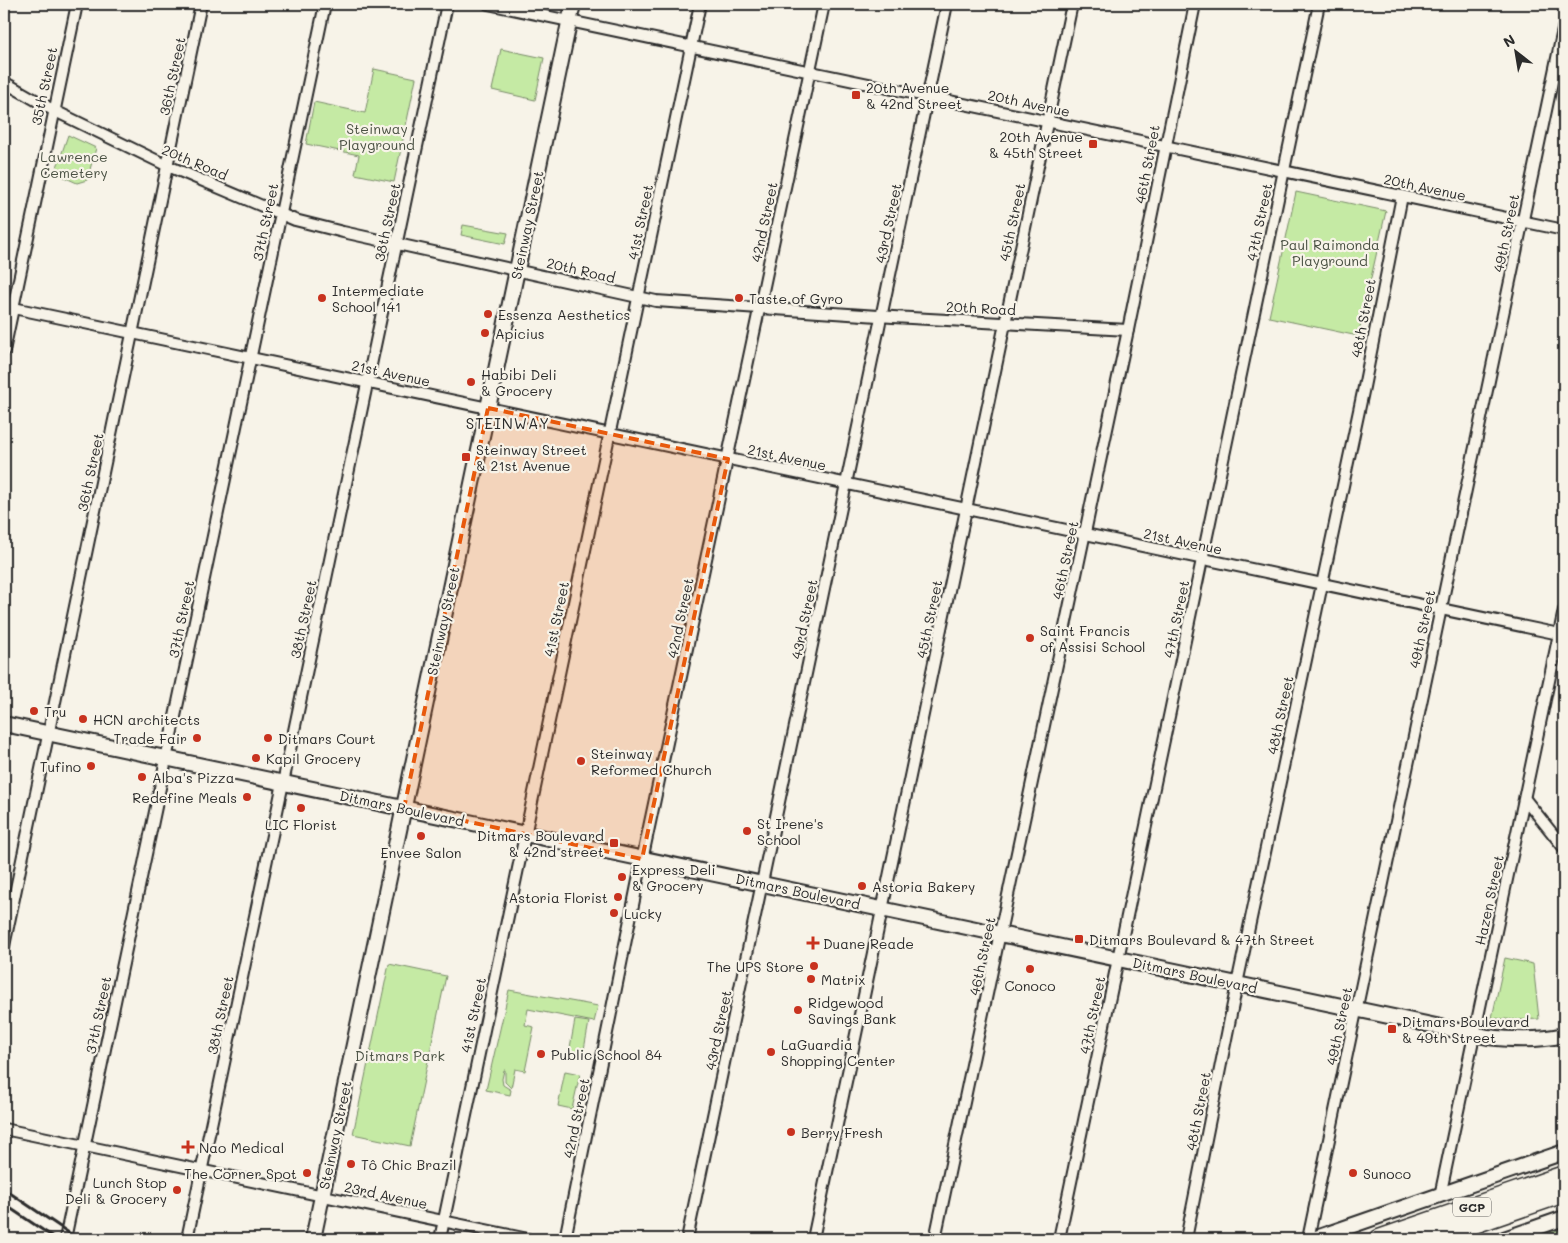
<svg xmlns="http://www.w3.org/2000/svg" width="1568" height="1243" font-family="Mali,sans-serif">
<rect width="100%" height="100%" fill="#f7f3e8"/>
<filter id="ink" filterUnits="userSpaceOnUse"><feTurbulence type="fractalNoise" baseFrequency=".02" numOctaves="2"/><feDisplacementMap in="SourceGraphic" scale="10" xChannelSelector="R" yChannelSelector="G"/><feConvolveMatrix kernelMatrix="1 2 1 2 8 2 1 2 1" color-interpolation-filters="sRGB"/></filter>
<g filter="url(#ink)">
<g fill="#c5eaa4" stroke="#788a68">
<path d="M 501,49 L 544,58 L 535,100 L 492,90 Z"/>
<path d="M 374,69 L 416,78 L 394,182 L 355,174 L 359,155 L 306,144 L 314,102 L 365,113 Z"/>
<path d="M 68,135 L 96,148 L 87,180 L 77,183 L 55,173 Z"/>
<path d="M 1296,192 L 1386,211 L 1358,336 L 1269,317 Z"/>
<path d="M 463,225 L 508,233 L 505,244 L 461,235 Z"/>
<path d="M 1505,958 L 1533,964 L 1539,1019 L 1517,1020 L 1492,1018 Z"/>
<path d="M 389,964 L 446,976 L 410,1146 L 353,1134 Z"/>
<path d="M 509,990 L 598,1006 L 594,1022 L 528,1009 L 525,1025 L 534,1027 L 525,1071 L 515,1069 L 511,1088 L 505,1082 L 505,1070 L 504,1070 L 502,1079 L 503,1085 L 511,1090 L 510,1095 L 486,1090 Z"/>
<path d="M 575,1020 L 589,1022 L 583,1055 L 569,1053 Z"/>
<path d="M 565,1071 L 580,1074 L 572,1109 L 558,1106 Z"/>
<path d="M 1564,1228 L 1564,1239 L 1533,1239 Z"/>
</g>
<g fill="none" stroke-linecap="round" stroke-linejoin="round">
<defs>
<g id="street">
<path d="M 488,4 L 1564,230"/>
<path d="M 4,82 L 53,110 L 168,166 L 295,220 L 343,232 L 656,301 L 893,317 L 1128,330"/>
<path d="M 4,306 L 1564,635"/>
<path d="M 4,351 L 77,4"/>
<path d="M 1525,799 L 1564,848"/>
<path d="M 4,946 L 201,4"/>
<path d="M 4,1129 L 528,1239"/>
<path d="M 1440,1196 L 1564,610"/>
<path d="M 65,1239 L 325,4"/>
<path d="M 187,1239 L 447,4"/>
<path d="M 440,1239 L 700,4"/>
<path d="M 565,1239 L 645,846 L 824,4"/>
<path d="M 687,1239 L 947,4"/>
<path d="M 813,1239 L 1072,4"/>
<path d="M 935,1239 L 1128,330 L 1195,4"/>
<path d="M 1059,1239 L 1319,4"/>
<path d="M 1186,1239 L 1237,984 L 1364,387 L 1402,196"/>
<path d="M 1308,1239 L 1564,25"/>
</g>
<g id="secondary">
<path d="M 4,724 L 1488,1037 C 1514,1040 1539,1041 1564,1035"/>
<path d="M 313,1239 L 573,4"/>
<path d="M 1313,1239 L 1564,1152"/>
<path d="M 1504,1239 L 1564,1218"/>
</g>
<g id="highway">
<path d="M 1379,1239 L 1564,1175"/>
<path d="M 1431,1239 L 1564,1193"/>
</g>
</defs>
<use href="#street" stroke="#2b2b2b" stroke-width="14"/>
<use href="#secondary" stroke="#2b2b2b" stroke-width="18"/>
<use href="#highway" stroke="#2b2b2b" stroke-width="21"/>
<use href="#street" stroke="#f7f3e8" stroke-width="10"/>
<use href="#secondary" stroke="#f7f3e8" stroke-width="14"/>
<use href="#highway" stroke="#f7f3e8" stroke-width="18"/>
<g stroke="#2b2b2b" stroke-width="3">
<path d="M 4,1189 L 78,1239"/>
<path d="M 4,1204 L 56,1239"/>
</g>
</g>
</g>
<path fill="#e8590c" fill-opacity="0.2" stroke="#e8590c" stroke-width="4" stroke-dasharray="10 6" stroke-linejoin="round" d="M 488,408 L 728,459 L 642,859 L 404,808 Z"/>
<g fill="#c8321e" stroke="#f7f3e8" stroke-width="2">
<rect x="851" y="90" width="10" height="10" rx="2.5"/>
<rect x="1088" y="139" width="10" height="10" rx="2.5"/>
<circle cx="322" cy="298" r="5"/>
<circle cx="739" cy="298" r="5"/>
<circle cx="488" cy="314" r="5"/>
<circle cx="485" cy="333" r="5"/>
<circle cx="471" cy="382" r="5"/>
<rect x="461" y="452" width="10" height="10" rx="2.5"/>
<circle cx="1030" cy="638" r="5"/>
<circle cx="34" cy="711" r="5"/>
<circle cx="83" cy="719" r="5"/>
<circle cx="197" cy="738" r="5"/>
<circle cx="268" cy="738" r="5"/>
<circle cx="256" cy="758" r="5"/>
<circle cx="581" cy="761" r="5"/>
<circle cx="91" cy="766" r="5"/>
<circle cx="142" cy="777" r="5"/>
<circle cx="247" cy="797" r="5"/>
<circle cx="301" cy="808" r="5"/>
<circle cx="747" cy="831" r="5"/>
<circle cx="421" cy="836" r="5"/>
<rect x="609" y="838" width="10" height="10" rx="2.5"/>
<circle cx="622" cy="877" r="5"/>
<circle cx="862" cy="886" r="5"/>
<circle cx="618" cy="897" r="5"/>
<circle cx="614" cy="913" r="5"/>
<rect x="1074" y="934" width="10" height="10" rx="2.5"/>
<path d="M810.5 935.5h5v5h5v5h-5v5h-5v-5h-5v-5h5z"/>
<circle cx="814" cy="966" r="5"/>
<circle cx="1030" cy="969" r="5"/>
<circle cx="811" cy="979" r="5"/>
<circle cx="798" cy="1010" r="5"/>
<rect x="1387" y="1024" width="10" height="10" rx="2.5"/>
<circle cx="771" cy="1052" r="5"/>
<circle cx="541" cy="1054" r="5"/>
<circle cx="791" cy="1132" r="5"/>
<path d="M185.5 1139.5h5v5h5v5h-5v5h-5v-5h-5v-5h5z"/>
<circle cx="351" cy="1164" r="5"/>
<circle cx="307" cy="1173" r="5"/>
<circle cx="1353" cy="1173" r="5"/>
<circle cx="177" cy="1190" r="5"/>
</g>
<g text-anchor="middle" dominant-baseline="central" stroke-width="4.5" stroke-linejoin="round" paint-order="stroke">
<rect fill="#f7f3e8" stroke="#686764" stroke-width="1" x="1453" y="1197.5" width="38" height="19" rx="4"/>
<g font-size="12" font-weight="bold" fill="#2b2b2b">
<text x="1472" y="1207">GCP</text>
</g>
<g font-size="14" fill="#2b2b2b" stroke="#f7f3e8">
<text transform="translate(172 76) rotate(-78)">36th Street</text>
<text transform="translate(44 86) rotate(-78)">35th Street</text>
<text transform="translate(1029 103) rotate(12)">20th Avenue</text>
<text transform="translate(195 162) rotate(23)">20th Road</text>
<text transform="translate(1147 164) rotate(-79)">46th Street</text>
<text transform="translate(1425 187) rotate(12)">20th Avenue</text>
<text transform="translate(265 222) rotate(-78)">37th Street</text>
<text transform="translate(387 222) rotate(-78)">38th Street</text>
<text transform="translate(640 222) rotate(-78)">41st Street</text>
<text transform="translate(764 222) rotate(-78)">42nd Street</text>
<text transform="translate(1012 222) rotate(-78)">45th Street</text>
<text transform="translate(1259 222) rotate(-78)">47th Street</text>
<text transform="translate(888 223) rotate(-78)">43rd Street</text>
<text transform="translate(527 225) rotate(-78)">Steinway Street</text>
<text transform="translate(1506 233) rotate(-78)">49th Street</text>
<text transform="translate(581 270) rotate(13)">20th Road</text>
<text transform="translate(981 308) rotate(3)">20th Road</text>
<text transform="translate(1363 318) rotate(-79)">48th Street</text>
<text transform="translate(391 373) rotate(12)">21st Avenue</text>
<text transform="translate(787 457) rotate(12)">21st Avenue</text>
<text transform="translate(90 472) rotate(-78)">36th Street</text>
<text transform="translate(1183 541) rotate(12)">21st Avenue</text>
<text transform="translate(1065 560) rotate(-78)">46th Street</text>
<text transform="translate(680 618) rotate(-78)">42nd Street</text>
<text transform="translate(181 619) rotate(-78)">37th Street</text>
<text transform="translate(303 619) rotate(-78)">38th Street</text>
<text transform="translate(556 619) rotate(-78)">41st Street</text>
<text transform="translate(804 619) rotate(-78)">43rd Street</text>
<text transform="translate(929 619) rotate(-78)">45th Street</text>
<text transform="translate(1176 619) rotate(-78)">47th Street</text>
<text transform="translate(443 621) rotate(-78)">Steinway Street</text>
<text transform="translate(1422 629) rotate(-78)">49th Street</text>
<text transform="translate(1280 715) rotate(-78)">48th Street</text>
<text transform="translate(402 808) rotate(12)">Ditmars Boulevard</text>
<text transform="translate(798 891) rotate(12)">Ditmars Boulevard</text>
<text transform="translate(1489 900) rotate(-78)">Hazen Street</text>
<text transform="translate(982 956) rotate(-78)">46th Street</text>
<text transform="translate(1195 975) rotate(12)">Ditmars Boulevard</text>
<text transform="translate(98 1015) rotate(-78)">37th Street</text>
<text transform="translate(220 1015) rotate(-78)">38th Street</text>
<text transform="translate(473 1015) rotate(-78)">41st Street</text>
<text transform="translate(1092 1015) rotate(-78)">47th Street</text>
<text transform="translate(1339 1026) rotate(-78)">49th Street</text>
<text transform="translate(718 1030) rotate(-78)">43rd Street</text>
<text transform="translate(1198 1111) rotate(-79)">48th Street</text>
<text transform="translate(576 1118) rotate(-78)">42nd Street</text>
<text transform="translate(335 1135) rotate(-78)">Steinway Street</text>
<text transform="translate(386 1195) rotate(12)">23rd Avenue</text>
</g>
<g font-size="14" fill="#2b2b2b" stroke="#f7f3e8" text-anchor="start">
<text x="866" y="87">20th Avenue<tspan x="866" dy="16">&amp; 42nd Street</tspan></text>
<text x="1083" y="136" text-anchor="end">20th Avenue<tspan x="1083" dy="16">&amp; 45th Street</tspan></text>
<text x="332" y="290">Intermediate<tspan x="332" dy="16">School 141</tspan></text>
<text x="749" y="298">Taste of Gyro</text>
<text x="498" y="314">Essenza Aesthetics</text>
<text x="495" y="333">Apicius</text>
<text x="481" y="374">Habibi Deli<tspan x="481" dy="16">&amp; Grocery</tspan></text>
<text x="476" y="449">Steinway Street<tspan x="476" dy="16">&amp; 21st Avenue</tspan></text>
<text x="1040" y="630">Saint Francis<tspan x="1040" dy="16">of Assisi School</tspan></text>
<text x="44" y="711">Tru</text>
<text x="93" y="719">HCN architects</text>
<text x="187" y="738" text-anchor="end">Trade Fair</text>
<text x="278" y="738">Ditmars Court</text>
<text x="591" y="753">Steinway<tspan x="591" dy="16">Reformed Church</tspan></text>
<text x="266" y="758">Kapil Grocery</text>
<text x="81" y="766" text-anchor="end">Tufino</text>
<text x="152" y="777">Alba's Pizza</text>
<text x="237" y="797" text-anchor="end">Redefine Meals</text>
<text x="757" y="823">St Irene's<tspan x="757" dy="16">School</tspan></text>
<text x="301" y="824" text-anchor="middle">LIC Florist</text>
<text x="604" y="835" text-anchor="end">Ditmars Boulevard<tspan x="604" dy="16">&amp; 42nd street</tspan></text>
<text x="421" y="852" text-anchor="middle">Envee Salon</text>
<text x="632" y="869">Express Deli<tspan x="632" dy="16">&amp; Grocery</tspan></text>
<text x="872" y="886">Astoria Bakery</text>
<text x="608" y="897" text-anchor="end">Astoria Florist</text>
<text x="624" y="913">Lucky</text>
<text x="1089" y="939">Ditmars Boulevard &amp; 47th Street</text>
<text x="823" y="943">Duane Reade</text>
<text x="804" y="966" text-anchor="end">The UPS Store</text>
<text x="821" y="979">Matrix</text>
<text x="1030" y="985" text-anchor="middle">Conoco</text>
<text x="808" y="1002">Ridgewood<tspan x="808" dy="16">Savings Bank</tspan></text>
<text x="1402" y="1021">Ditmars Boulevard<tspan x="1402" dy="16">&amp; 49th Street</tspan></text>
<text x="781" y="1044">LaGuardia<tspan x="781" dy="16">Shopping Center</tspan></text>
<text x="551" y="1054">Public School 84</text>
<text x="801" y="1132">Berry Fresh</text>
<text x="199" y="1147">Nao Medical</text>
<text x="361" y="1164">Tô Chic Brazil</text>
<text x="297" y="1173" text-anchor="end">The Corner Spot</text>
<text x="1363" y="1173">Sunoco</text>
<text x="167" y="1182" text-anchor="end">Lunch Stop<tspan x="167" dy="16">Deli &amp; Grocery</tspan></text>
</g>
<g font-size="14" fill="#4a5143" stroke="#f7f3e8">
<text x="377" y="128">Steinway<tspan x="377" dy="16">Playground</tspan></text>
<text x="74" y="156">Lawrence<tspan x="74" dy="16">Cemetery</tspan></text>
<text x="1330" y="244">Paul Raimonda<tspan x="1330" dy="16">Playground</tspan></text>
<text x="400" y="1055">Ditmars Park</text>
</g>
<g font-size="15" letter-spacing="1" fill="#2b2b2b" stroke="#f7f3e8">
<text x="508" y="423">STEINWAY</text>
</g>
</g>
<rect width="1568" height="1243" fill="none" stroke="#f7f3e8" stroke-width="20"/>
<rect x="10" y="10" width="1548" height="1223" fill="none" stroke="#2b2b2b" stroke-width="2" filter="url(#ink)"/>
<g transform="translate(1516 52) rotate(329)" stroke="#f7f3e8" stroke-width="4" paint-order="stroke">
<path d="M0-4L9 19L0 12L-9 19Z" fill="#2b2b2b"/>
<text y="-8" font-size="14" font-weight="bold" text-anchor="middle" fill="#2b2b2b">N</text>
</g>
</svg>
